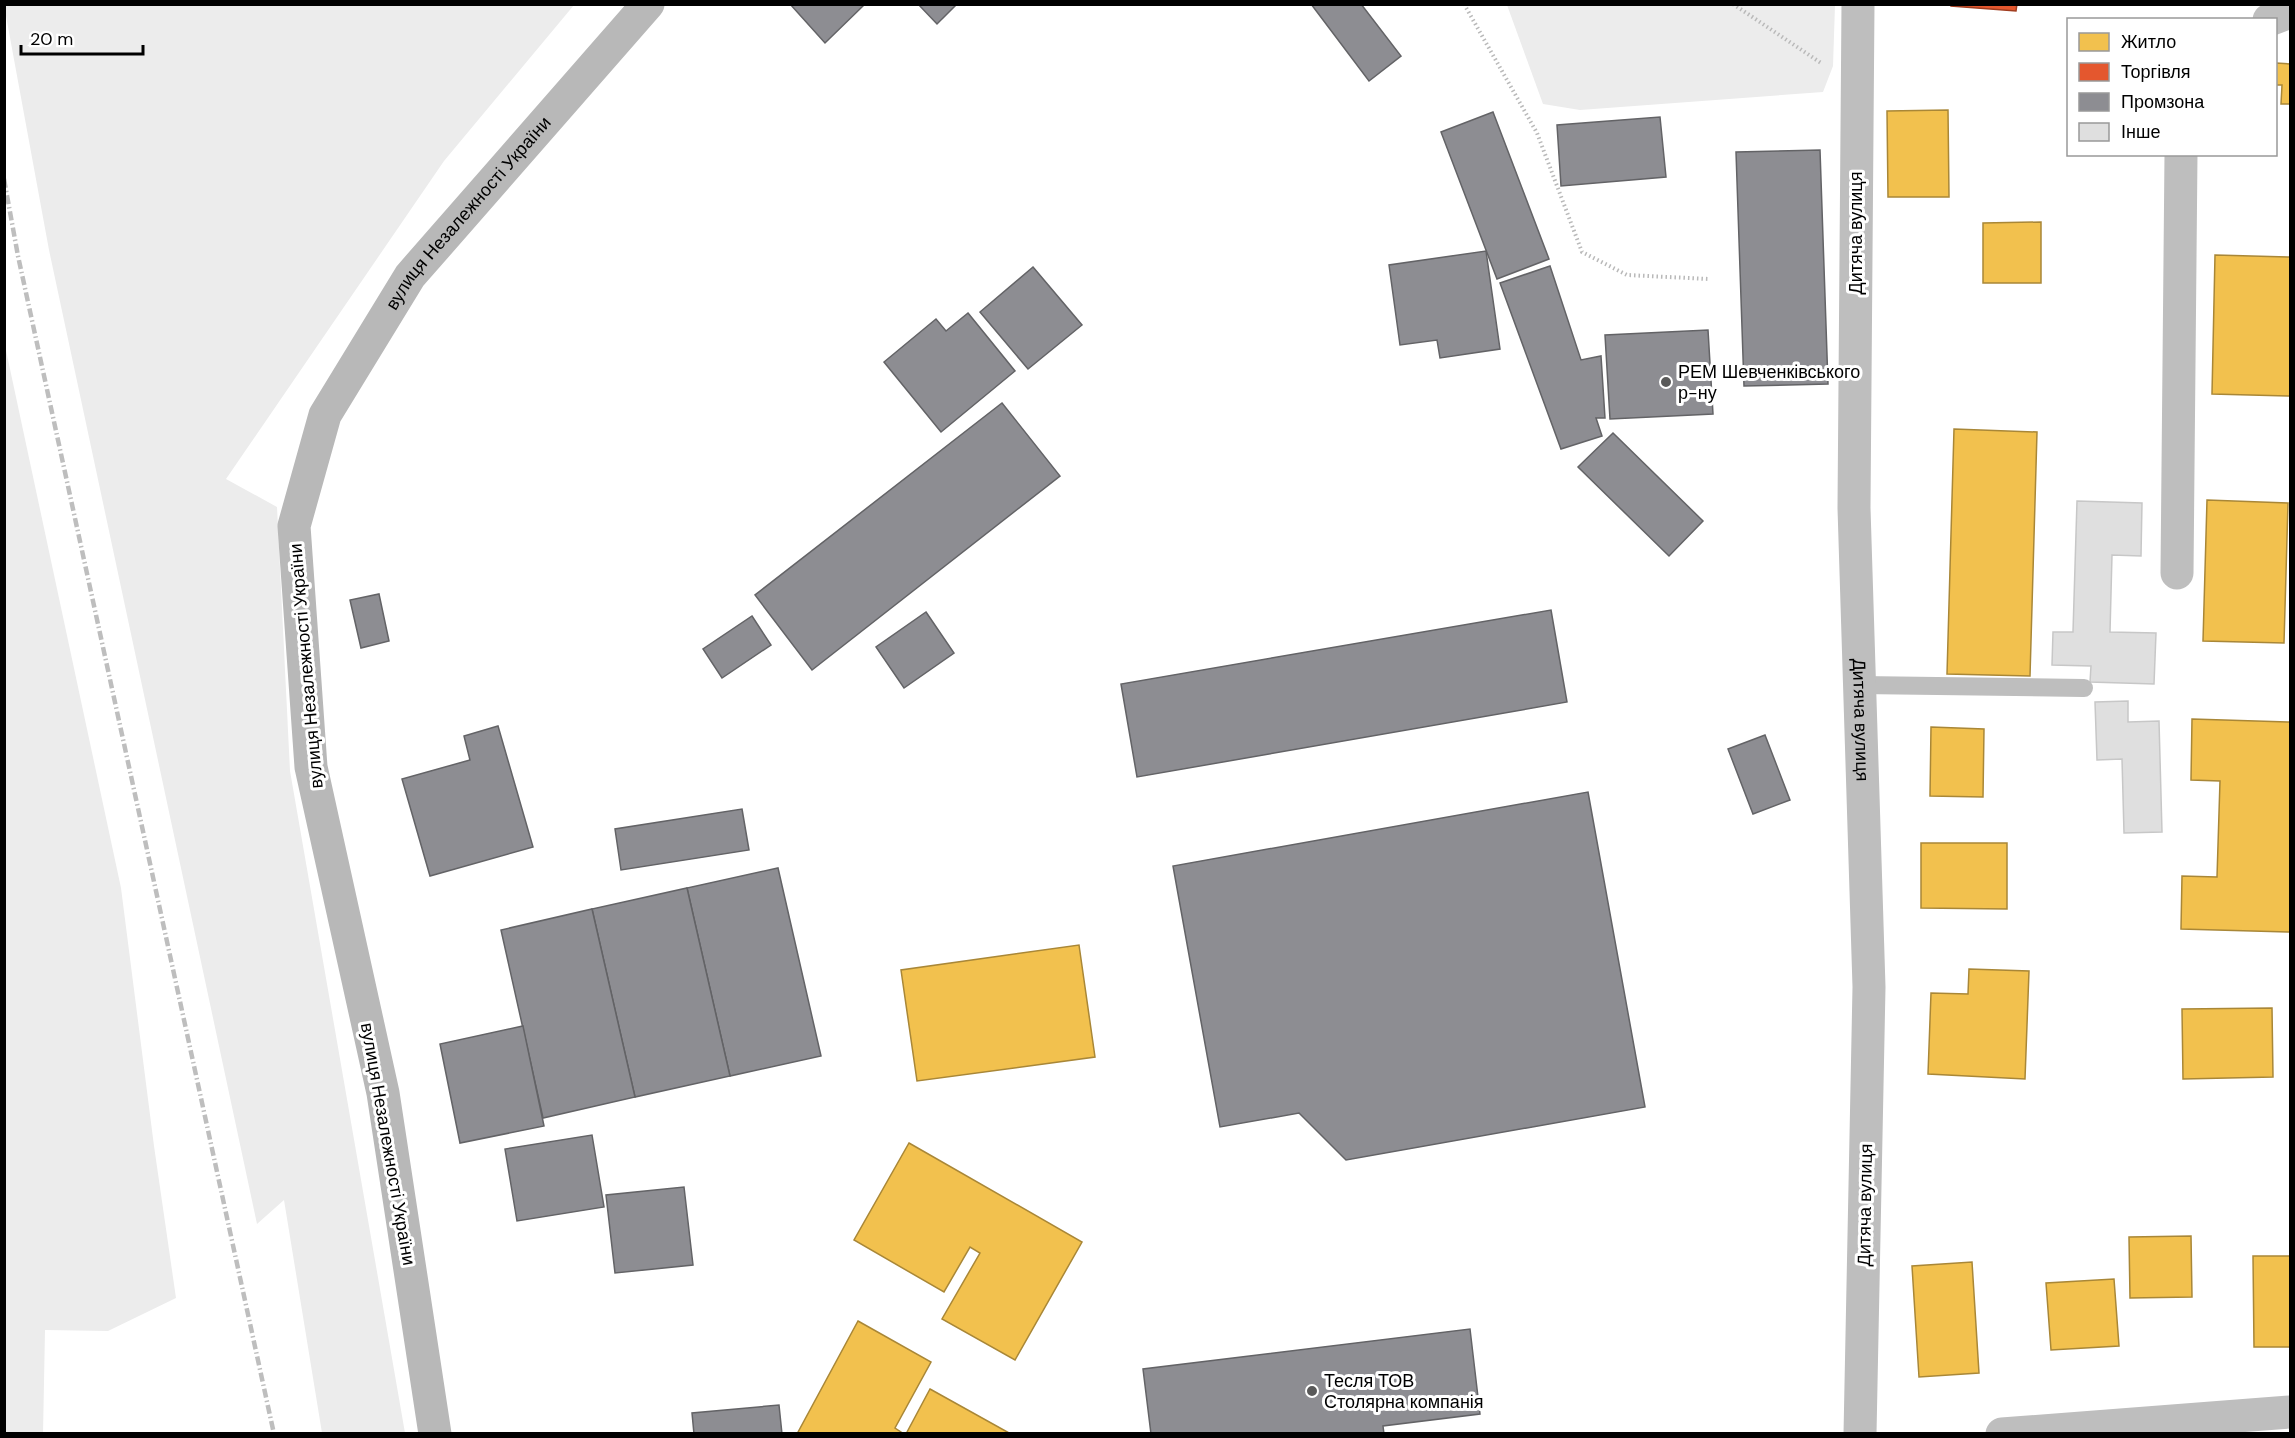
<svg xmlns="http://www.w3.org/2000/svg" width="2295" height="1438" font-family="'DM Sans',sans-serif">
<rect width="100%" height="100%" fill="#fff"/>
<g fill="#ececec">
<path d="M 4,5 L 574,5 L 444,161 L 226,479 L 277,507 L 290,771 L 405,1433 L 322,1433 L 284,1200 L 257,1224 L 49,250 Z"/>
<path d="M 1507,5 L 1835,5 L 1833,66 L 1823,92 L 1580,110 L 1543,104 Z"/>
<path d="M 4,341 L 121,888 L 154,1146 L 176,1298 L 108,1331 L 45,1330 L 43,1434 L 4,1433 Z"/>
</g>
<g fill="#f2c14e" stroke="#a98737" stroke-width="1.5">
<path d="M 2276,63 L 2290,64 L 2290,104 L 2281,104 L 2282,85 L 2276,85 Z"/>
<path d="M 1948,110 L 1949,197 L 1888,197 L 1887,111 Z"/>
<path d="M 2041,222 L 2041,283 L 1983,283 L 1983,223 Z"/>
<path d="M 2215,255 L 2290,257 L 2290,396 L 2212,394 Z"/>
<path d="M 1954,429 L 2037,432 L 2030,676 L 1947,674 Z"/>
<path d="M 2207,500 L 2288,503 L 2284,643 L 2203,641 Z"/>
<path d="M 2192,719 L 2290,722 L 2290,932 L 2181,929 L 2182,876 L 2217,877 L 2220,781 L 2191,780 Z"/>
<path d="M 1931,727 L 1984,729 L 1983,797 L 1930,796 Z"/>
<path d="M 1921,843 L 2007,843 L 2007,909 L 1921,908 Z"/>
<path d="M 1079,945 L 1095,1057 L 917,1081 L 901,970 Z"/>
<path d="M 1969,969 L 2029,971 L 2025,1079 L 1928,1074 L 1931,993 L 1968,994 Z"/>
<path d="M 2272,1008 L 2273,1077 L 2183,1079 L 2182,1009 Z"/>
<path d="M 909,1143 L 1082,1242 L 1015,1360 L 942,1319 L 980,1253 L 970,1247 L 944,1292 L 854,1240 Z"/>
<path d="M 2191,1236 L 2192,1297 L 2130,1298 L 2129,1237 Z"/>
<path d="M 2253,1256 L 2290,1256 L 2290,1347 L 2254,1347 Z"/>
<path d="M 1972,1262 L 1979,1373 L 1919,1377 L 1912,1266 Z"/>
<path d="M 2114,1279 L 2119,1346 L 2051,1350 L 2046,1283 Z"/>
<path d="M 858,1321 L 931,1362 L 895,1428 L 904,1434 L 797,1434 Z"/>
<path d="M 930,1389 L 1011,1434 L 906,1434 Z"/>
</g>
<path fill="#e4572e" stroke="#a03d20" stroke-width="1.5" d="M 1951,4 L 2017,4 L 2016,11 L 1951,6 Z"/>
<g fill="#8d8d92" stroke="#636366" stroke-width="1.5">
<path d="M 790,4 L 865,4 L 825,43 Z"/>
<path d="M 918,4 L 957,4 L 937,24 Z"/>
<path d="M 1311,4 L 1361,4 L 1401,56 L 1369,81 Z"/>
<path d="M 1493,112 L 1549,259 L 1497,279 L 1441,132 Z"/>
<path d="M 1660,117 L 1666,177 L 1561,186 L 1557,125 Z"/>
<path d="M 1820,150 L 1828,384 L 1744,386 L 1736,152 Z"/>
<path d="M 1486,251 L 1500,349 L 1440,358 L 1437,340 L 1400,345 L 1389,265 Z"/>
<path d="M 1550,266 L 1581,360 L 1601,356 L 1605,418 L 1596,418 L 1602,436 L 1561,449 L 1500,283 Z"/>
<path d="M 1033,267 L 1082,325 L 1028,369 L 980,312 Z"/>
<path d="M 968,313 L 1015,371 L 941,432 L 884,362 L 936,319 L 946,331 Z"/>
<path d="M 1708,330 L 1713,414 L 1610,419 L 1605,335 Z"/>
<path d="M 1002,403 L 1060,476 L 812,670 L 755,595 Z"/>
<path d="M 1613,433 L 1703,521 L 1669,556 L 1578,467 Z"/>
<path d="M 379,594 L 389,641 L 361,648 L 350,600 Z"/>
<path d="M 1551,610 L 1567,702 L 1137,777 L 1121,684 Z"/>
<path d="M 926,612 L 954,653 L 904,688 L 876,647 Z"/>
<path d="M 752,616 L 771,645 L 722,678 L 703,649 Z"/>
<path d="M 498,726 L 533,847 L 430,876 L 402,779 L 470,760 L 464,736 Z"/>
<path d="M 1765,735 L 1790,800 L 1753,814 L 1728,749 Z"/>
<path d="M 1588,792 L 1645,1107 L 1346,1160 L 1299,1113 L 1220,1127 L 1173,866 Z"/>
<path d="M 742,809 L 749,850 L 621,870 L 615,829 Z"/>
<path d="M 778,868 L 821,1056 L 730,1076 L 687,888 Z"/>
<path d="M 687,888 L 730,1076 L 635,1097 L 592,909 Z"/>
<path d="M 592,909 L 635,1097 L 543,1118 L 501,930 Z"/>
<path d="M 523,1026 L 544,1126 L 460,1143 L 440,1044 Z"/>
<path d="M 592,1135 L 604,1207 L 517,1221 L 505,1149 Z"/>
<path d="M 684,1187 L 693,1265 L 615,1273 L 606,1195 Z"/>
<path d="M 1470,1329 L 1480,1414 L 1383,1426 L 1384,1434 L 1151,1434 L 1143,1369 Z"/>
<path d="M 779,1405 L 782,1434 L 694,1434 L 692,1413 Z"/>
</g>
<g fill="#dfdfdf" stroke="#c7c7c7" stroke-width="1.5">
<path d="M 2077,501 L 2142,503 L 2141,556 L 2112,555 L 2110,632 L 2156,633 L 2154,684 L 2090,682 L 2091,666 L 2052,665 L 2053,632 L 2073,632 Z"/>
<path d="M 2128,701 L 2128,722 L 2159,721 L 2162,832 L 2124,833 L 2122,759 L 2097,760 L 2095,702 Z"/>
</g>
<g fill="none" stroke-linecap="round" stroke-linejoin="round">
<g stroke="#b9b9b9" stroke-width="4" stroke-dasharray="1.5 3" stroke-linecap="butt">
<path d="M 1464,4 L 1537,133 L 1582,252 L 1627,275 L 1709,279"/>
<path d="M 1733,4 L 1821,63"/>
</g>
<path stroke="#bebebe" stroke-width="18" d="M 1860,685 L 2084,688"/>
<g stroke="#bebebe" stroke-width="33">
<path id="s1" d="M 1858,4 L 1854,508 L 1869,987 L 1860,1434"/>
<path d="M 2269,20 L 2290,12"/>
<path d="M 2177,573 L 2181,154"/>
<path d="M 2002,1434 L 2290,1412"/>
</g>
<path stroke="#b8b8b8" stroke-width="33" id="s2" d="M 435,1434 L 383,1093 L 311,767 L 294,526 L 325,415 L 410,276 L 648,4"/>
<path stroke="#bebebe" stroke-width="4.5" stroke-dasharray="9 3 1.5 3" stroke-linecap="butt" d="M 4,179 L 18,256 L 274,1434"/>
</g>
<g fill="#595959" stroke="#fff" stroke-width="2">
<circle cx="1666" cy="382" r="6"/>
<circle cx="1312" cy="1391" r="6"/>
</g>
<g text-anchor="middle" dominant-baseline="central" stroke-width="6" stroke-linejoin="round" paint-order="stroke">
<g font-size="18" fill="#000" stroke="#fff">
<text stroke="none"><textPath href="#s2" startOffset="1284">вулиця Незалежності України</textPath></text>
<text transform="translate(1856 233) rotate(-90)">Дитяча вулиця</text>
<text transform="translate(306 666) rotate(-95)">вулиця Незалежності України</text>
<text stroke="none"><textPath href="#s1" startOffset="716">Дитяча вулиця</textPath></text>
<text transform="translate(388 1144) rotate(80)">вулиця Незалежності України</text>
<text transform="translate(1865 1205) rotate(-89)">Дитяча вулиця</text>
</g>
<g font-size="18" fill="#000" stroke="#fff" text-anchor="start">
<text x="1678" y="372">РЕМ Шевченківського<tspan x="1678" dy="21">р-ну</tspan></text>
<text x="1324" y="1381">Тесля ТОВ<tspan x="1324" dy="21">Столярна компанія</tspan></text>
</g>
</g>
<rect width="2295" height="1438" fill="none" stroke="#000000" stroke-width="12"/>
<rect x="2067" y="18" width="210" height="138" fill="#ffffff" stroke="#999999" stroke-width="1.5"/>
<rect x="2079" y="33" width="30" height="18" fill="#f2c14e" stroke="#999999" stroke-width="1.5"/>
<text x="2121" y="48" font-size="18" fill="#000000">Житло</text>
<rect x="2079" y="63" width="30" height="18" fill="#e4572e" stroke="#999999" stroke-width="1.5"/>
<text x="2121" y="78" font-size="18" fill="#000000">Торгівля</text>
<rect x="2079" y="93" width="30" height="18" fill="#8d8d92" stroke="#999999" stroke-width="1.5"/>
<text x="2121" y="108" font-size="18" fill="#000000">Промзона</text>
<rect x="2079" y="123" width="30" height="18" fill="#dfdfdf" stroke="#999999" stroke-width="1.5"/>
<text x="2121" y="138" font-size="18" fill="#000000">Інше</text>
<path d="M21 45v9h122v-9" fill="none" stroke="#000000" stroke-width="3"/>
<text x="30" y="45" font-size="18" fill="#000000" stroke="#ffffff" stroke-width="4.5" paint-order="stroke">20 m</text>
</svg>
